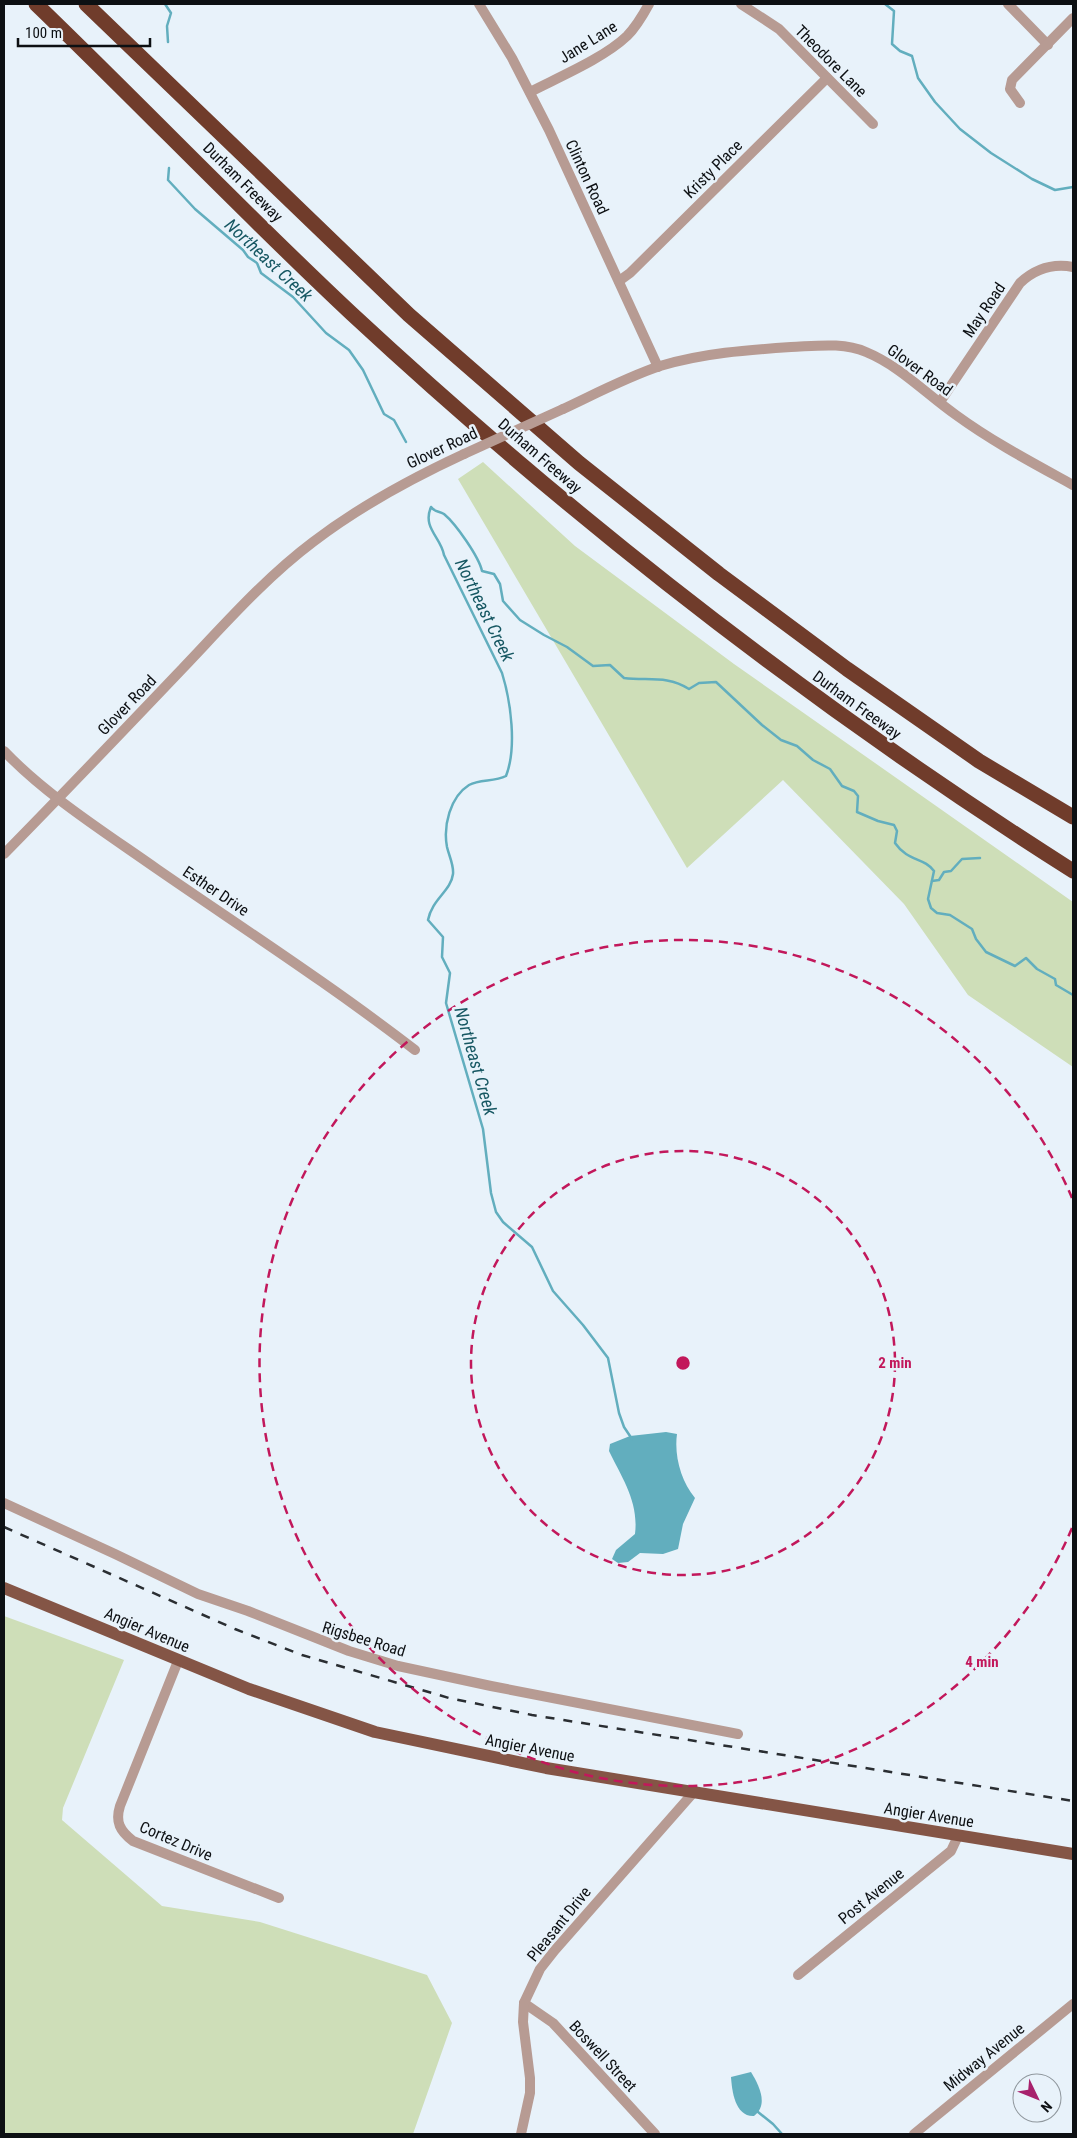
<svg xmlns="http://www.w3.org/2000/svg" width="1077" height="2138" font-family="'Roboto Condensed',sans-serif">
<rect width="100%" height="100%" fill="#e8f2fa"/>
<g fill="#cedeb8">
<path d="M 483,462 L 575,546 L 734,664 L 1073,902 L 1073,1067 L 968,995 L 904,904 L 783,780 L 687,868 L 458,479 Z"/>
<path d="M 4,1616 L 124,1660 L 63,1808 L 62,1820 L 162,1906 L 260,1922 L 427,1975 L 452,2023 L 413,2134 L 4,2134 Z"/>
</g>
<g fill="#62aebe">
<path d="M 666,1432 L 677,1434 C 674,1456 681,1481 695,1498 L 683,1524 L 678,1549 L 663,1554 L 640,1553 L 628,1562 L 618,1563 L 612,1559 L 616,1550 L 635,1534 C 639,1502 622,1478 609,1451 L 610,1444 L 630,1436 Z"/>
<path d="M 751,2072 C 759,2085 769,2105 754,2116 C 735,2117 732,2091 731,2077 Z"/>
</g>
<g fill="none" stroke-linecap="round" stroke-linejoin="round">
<g stroke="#62aebe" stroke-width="2.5">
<path d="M 165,4 L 171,13 L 167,26 L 168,42"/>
<path d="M 885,4 L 894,11 L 892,44 L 900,51 L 912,56 L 918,78 L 935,102 L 960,129 L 991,153 L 1032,179 L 1055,190 L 1073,187"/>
<path d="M 169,168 L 168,180 L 195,209 L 243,250 L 248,257 L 257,263 L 261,273 L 293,297 L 326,333 L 349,350 L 363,370 L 384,414 L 394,420 L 406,442"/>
<path d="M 932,881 L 939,880 L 944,872 L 951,871 L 962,859 L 980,858"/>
<path d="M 632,1439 L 624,1427 L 619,1413 L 608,1358 L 583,1325 L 553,1291 L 532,1247 L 503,1222 L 496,1212 L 491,1193 L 483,1129 L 446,1003 L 450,973 L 442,957 L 443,937 L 428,920 C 432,899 451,891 453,874 C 454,865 449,856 447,847 C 443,826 450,797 469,785 C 480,779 494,782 506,776 C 517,748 511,702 502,673 L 444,555 C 441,537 422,528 431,507 C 434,512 439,511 444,514 C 456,524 479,557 482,571 L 494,574 L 500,584 L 503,601 L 520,620 L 544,635 L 567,647 L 593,666 L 610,665 L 624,678 C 648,681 667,675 689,689 L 699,683 L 716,682 L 762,725 L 781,740 L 797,746 L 813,760 L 830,769 L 842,786 L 854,791 L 858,796 L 857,812 L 878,821 L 894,825 L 897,831 L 895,843 C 908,862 924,857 934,871 L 928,899 L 931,908 L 937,913 L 950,915 L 972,929 L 976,939 L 986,952 L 1015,966 L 1026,958 L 1037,969 L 1055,979 L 1056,985 L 1073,995"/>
<path d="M 758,2112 L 773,2124 L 782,2134"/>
</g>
<g stroke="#b79b93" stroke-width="10">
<path d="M 479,4 L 512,58 L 549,130 L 658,367"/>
<path d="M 741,4 L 779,29 L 873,124"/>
<path d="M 1008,4 L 1048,45"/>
<path d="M 530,92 C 559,77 604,58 627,36 C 636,27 643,15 649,4"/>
<path d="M 1020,103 L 1010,89 L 1012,80 L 1073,18"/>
<path d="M 619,281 L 630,273 L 827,78"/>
<path d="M 940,402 L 1020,283 C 1035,269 1052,263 1073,267"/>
<path d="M 563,409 C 595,394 627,377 660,366 C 703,353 747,350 791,347 C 816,346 843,342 866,352 C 900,366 926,394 956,415 C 993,442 1033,463 1073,485"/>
<path d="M 4,751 C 47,796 106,833 157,869 C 244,929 332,986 415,1050"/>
<path d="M 4,854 C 64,793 123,731 183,668 C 224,625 265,578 313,542 C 360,506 410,479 464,454"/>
<path d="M 4,1503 L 115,1554 L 198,1594 L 248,1611 L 349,1651 L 398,1666 L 491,1686 L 738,1734"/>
<path d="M 178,1661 L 120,1806 C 115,1822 120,1831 133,1841 L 279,1898"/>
<path d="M 798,1975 L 951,1851 L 958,1836"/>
<path d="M 524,2003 L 553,2023 L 655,2134"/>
<path d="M 521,2134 L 530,2093 L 530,2078 L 523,2022 L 524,2003 L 540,1969 L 555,1950 L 693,1793"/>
<path d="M 914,2134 L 1073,2004"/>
</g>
<path stroke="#845546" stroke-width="12" d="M 4,1588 L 249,1689 L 375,1732 L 546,1768 L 1073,1854"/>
<g stroke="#703c2b" stroke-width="15">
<path d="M 36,4 C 142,106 244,213 352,314 C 575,521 816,708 1073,871"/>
<path d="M 86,4 L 409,315 L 579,463 L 719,574 L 847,669 L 979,761 L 1073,817"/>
</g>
<path stroke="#2a2e32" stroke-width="2.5" stroke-dasharray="9 9" stroke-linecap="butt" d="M 4,1527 L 235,1629 L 302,1655 L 449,1698 L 532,1715 L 1073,1801"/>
<path stroke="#b79b93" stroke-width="10" d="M 464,454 L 563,409"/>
</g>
<g fill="none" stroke="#c2185b" stroke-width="2.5" stroke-dasharray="9 6">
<circle cx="683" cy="1363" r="212"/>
<path d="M1072 1528A423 423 0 1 1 1072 1198"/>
</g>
<g text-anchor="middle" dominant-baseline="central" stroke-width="5" stroke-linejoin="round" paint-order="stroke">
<g font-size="16" fill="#0d1013" stroke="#e8f2fa">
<text transform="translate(588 42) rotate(-32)">Jane Lane</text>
<text transform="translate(831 61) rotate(45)">Theodore Lane</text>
<text transform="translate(713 169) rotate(-45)">Kristy Place</text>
<text transform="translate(587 177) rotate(65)">Clinton Road</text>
<text transform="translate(243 182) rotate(45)">Durham Freeway</text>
<text transform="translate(984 310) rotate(-56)">May Road</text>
<text transform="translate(920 370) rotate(36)">Glover Road</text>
<text transform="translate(442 448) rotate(-25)">Glover Road</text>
<text transform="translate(540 456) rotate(41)">Durham Freeway</text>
<text transform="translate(127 705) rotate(-46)">Glover Road</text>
<text transform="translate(857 705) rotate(36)">Durham Freeway</text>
<text transform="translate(216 891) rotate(34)">Esther Drive</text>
<text transform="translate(147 1630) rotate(23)">Angier Avenue</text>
<text transform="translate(364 1639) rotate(17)">Rigsbee Road</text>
<text transform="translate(530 1748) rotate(11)">Angier Avenue</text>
<text transform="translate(929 1815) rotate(9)">Angier Avenue</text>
<text transform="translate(176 1841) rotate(23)">Cortez Drive</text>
<text transform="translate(871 1896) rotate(-39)">Post Avenue</text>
<text transform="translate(559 1924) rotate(-51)">Pleasant Drive</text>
<text transform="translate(603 2056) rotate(47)">Boswell Street</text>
<text transform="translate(984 2057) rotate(-39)">Midway Avenue</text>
</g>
<g font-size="18" font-style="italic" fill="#165762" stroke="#e8f2fa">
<text transform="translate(269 260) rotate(43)">Northeast Creek</text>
<text transform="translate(485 610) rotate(64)">Northeast Creek</text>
<text transform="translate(476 1061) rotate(74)">Northeast Creek</text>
</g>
</g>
<circle cx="683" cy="1363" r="8" fill="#c2185b" stroke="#e8f2fa" stroke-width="2.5"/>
<g font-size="15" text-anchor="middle" font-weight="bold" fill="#c2185b" stroke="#e8f2fa" stroke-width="5" stroke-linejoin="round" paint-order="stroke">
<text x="895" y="1368">2 min</text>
<text x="982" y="1667">4 min</text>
</g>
<rect width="1077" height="2138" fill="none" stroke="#0d1013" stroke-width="10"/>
<g transform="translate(1037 2098) rotate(133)"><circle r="24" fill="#e8f2fa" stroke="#90989e"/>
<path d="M0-4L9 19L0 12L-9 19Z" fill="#a7216c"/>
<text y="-8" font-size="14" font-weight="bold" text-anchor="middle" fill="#0d1013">N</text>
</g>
<path d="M18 38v8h132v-8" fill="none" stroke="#0d1013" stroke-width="2.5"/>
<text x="25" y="38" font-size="15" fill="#0d1013" stroke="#e8f2fa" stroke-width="4" paint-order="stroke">100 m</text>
</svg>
